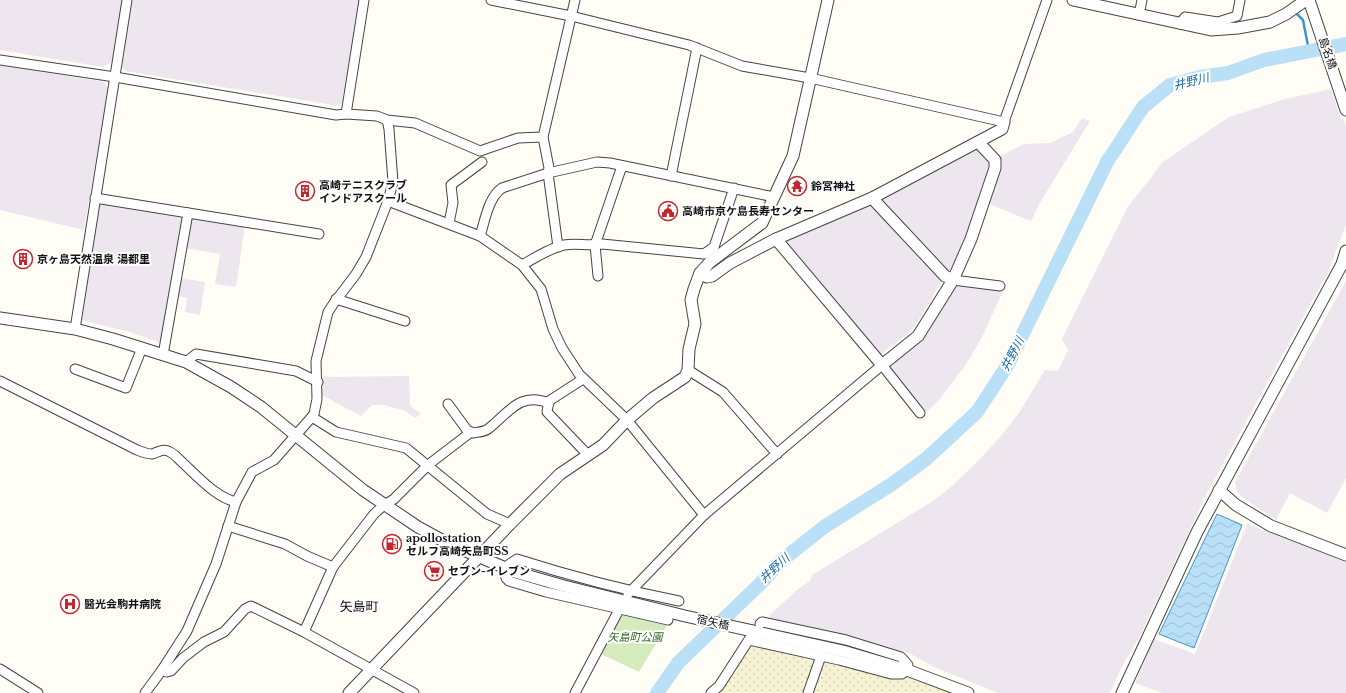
<svg xmlns="http://www.w3.org/2000/svg" width="1346" height="693" font-family="'Libre Baskerville','Noto Sans JP',serif">
<defs>
<pattern id="farmland-dots" width="8" height="8" patternUnits="userSpaceOnUse"><rect width="8" height="8" fill="#f6f3d4"/><path d="M2 2h.1M6 6h.1" fill="none" stroke="#d2cfb5" stroke-width="1.8" stroke-linecap="round"/></pattern>
<pattern id="water-waves" width="16" height="10" patternUnits="userSpaceOnUse"><rect width="16" height="10" fill="#b9e0f7"/><path d="M0 5q4-4 8 0t8 0" fill="none" stroke="#9ebfd3"/></pattern>
</defs>
<rect width="100%" height="100%" fill="#fffdf5"/>
<g fill="#eee6ef">
<path d="M 0,0 L 122,0 L 112,62 L 103,67 L 0,50 Z"/>
<path d="M 132,0 L 359,0 L 342,103 L 339,106 L 125,71 L 122,67 Z"/>
<path d="M 0,65 L 104,82 L 108,89 L 84,230 L 0,210 Z"/>
<path d="M 1331,89 L 1341,119 L 1344,120 L 1346,127 L 1346,224 L 1344,230 L 1328,272 L 1208,491 L 1140,636 L 1121,668 L 1110,693 L 998,693 L 934,667 L 909,653 L 890,648 L 770,619 L 769,616 L 775,610 L 797,590 L 810,581 L 812,575 L 933,501 L 951,487 L 982,457 L 1001,436 L 1019,413 L 1045,370 L 1058,371 L 1068,350 L 1062,339 L 1127,208 L 1163,162 L 1229,117 L 1285,99 Z"/>
<path d="M 1082,118 L 1090,121 L 1041,201 L 1031,221 L 989,204 L 1002,164 L 999,157 L 1024,144 L 1050,143 L 1073,132 Z"/>
<path d="M 974,149 L 980,150 L 990,161 L 990,169 L 966,239 L 950,270 L 945,270 L 883,202 L 884,195 L 969,153 Z"/>
<path d="M 99,203 L 185,216 L 164,344 L 130,332 L 81,320 Z"/>
<path d="M 867,204 L 873,205 L 942,280 L 924,312 L 911,331 L 880,355 L 787,245 L 788,240 Z"/>
<path d="M 190,217 L 245,226 L 236,287 L 215,284 L 220,254 L 185,248 Z"/>
<path d="M 180,278 L 205,282 L 200,315 L 185,312 L 187,298 L 177,296 Z"/>
<path d="M 1346,281 L 1346,478 L 1327,513 L 1290,493 L 1276,520 L 1246,500 L 1237,492 L 1235,482 Z"/>
<path d="M 959,283 L 1004,289 L 982,337 L 969,360 L 940,399 L 927,412 L 889,368 L 890,364 L 956,285 Z"/>
<path d="M 409,376 L 410,406 L 421,414 L 415,418 L 405,411 L 384,405 L 372,405 L 361,416 L 322,395 L 323,377 Z"/>
<path d="M 1247,524 L 1346,562 L 1346,693 L 1162,693 L 1135,683 L 1154,639 L 1195,654 Z"/>
</g>
<path fill="url(#farmland-dots)" d="M 749,640 L 902,674 L 968,693 L 711,693 Z"/>
<path fill="#d5ebbd" d="M 623,612 L 669,622 L 639,672 L 601,654 Z"/>
<path fill="url(#water-waves)" stroke="#3f96cf" d="M 1217,514 L 1242,525 L 1194,648 L 1159,634 Z"/>
<g fill="none" stroke-linecap="round" stroke-linejoin="round">
<path stroke="#3f96cf" stroke-width="2.5" d="M 1297,14 L 1303,20 L 1309,51"/>
<path stroke="#b9e0f7" stroke-width="14" d="M 657,693 L 678,663 L 761,583 L 781,561 L 824,527 L 892,484 L 926,459 L 977,412 L 1007,366 L 1107,162 L 1143,107 L 1170,85 L 1200,77 L 1228,73 L 1264,60 L 1346,44"/>
<defs>
<g id="minor">
<path d="M 491,0 L 571,16 L 689,45 L 742,66 L 810,78 L 1004,122 L 1047,0"/>
<path d="M 575,0 L 543,137 L 549,168 L 548,173 L 597,162 L 610,163 L 774,197"/>
<path d="M 1139,15 L 1142,0"/>
<path d="M 1180,24 L 1185,17 L 1218,22 L 1237,16 L 1240,0"/>
<path d="M 0,60 L 115,77 L 336,115 L 346,114 L 364,0"/>
<path d="M 346,114 L 377,116 L 387,120 L 415,123 L 480,151 L 518,138 L 543,137"/>
<path d="M 671,176 L 697,48"/>
<path d="M 95,198 L 319,234"/>
<path d="M 388,201 L 480,236 L 522,265 L 541,289 L 553,329 L 562,348 L 579,374 L 627,420 L 704,515"/>
<path d="M 449,223 L 453,203 L 451,185 L 482,162"/>
<path d="M 480,236 C 485,221 488,198 502,188 L 548,173 L 558,247"/>
<path d="M 522,265 C 535,258 550,248 564,245 C 576,243 589,246 602,244 L 704,254 L 714,247 L 734,188"/>
<path d="M 598,276 L 595,245 L 622,166"/>
<path d="M 953,280 L 1000,286"/>
<path d="M 336,299 L 405,321"/>
<path d="M 75,329 L 127,0"/>
<path d="M 163,355 L 188,213"/>
<path d="M 186,362 L 196,354 L 296,371 L 318,382"/>
<path d="M 75,369 L 126,388 L 142,348"/>
<path d="M 688,370 L 723,392 L 777,454"/>
<path d="M 583,379 L 549,401 L 547,412 L 588,455"/>
<path d="M 0,381 L 137,450 C 142,452 147,454 152,454 C 159,452 163,448 170,452 C 175,454 179,460 184,464 C 199,478 216,497 236,502"/>
<path d="M 448,404 L 467,430 L 473,433 C 478,432 484,432 488,429 C 508,414 519,391 549,403"/>
<path d="M 312,417 L 336,432 L 406,448 L 487,514 L 510,524"/>
<path d="M 228,526 L 285,544 L 307,556 L 333,567"/>
<path d="M 628,594 L 704,515 L 882,365 L 920,413"/>
<path d="M 668,620 L 546,592 L 509,581 L 506,578 L 504,568 L 517,559 C 570,576 624,590 679,601"/>
<path d="M 304,632 L 333,567 L 374,514 L 384,505 L 394,499 L 428,465 L 471,432"/>
<path d="M 749,640 L 839,660 L 891,674 L 902,674 L 907,670 L 908,665 L 901,657 L 846,640 L 762,622 L 760,624"/>
<path d="M 0,669 L 38,693"/>
<path d="M 162,670 L 167,672 L 171,671 L 183,658 L 204,642 L 224,632 L 245,609 L 251,606 L 304,632 L 414,693"/>
<path d="M 145,693 L 162,670 L 187,631 L 216,564 L 236,502 L 252,472 L 274,460 L 310,419 L 314,414 L 317,399 L 316,361 L 328,312 L 334,303 L 356,274 L 366,257 L 388,201 L 393,182 L 389,129 L 387,120"/>
<path d="M 575,693 L 621,606"/>
<path d="M 711,693 L 719,686 L 750,638"/>
<path d="M 808,693 L 821,656"/>
</g>
<g id="tertiary">
<path d="M 1073,0 L 1211,30 L 1238,28 L 1270,22 L 1286,14 L 1306,0"/>
<path d="M 1309,0 L 1346,110"/>
<path d="M 872,198 L 945,276 L 953,280"/>
<path d="M 776,239 L 882,365 L 918,336 L 953,280 L 971,239 L 995,168 L 995,160 L 978,142"/>
<path d="M 700,273 L 707,277 L 712,276 L 730,263 L 776,239 L 872,198 L 1002,129 L 1004,122"/>
<path d="M 0,318 L 75,329 L 113,339 L 186,362 L 231,387 L 261,407 L 363,490 L 418,527 L 449,544 L 515,572 L 564,586 L 685,616 L 843,651 L 907,670 L 968,693"/>
<path d="M 1219,490 L 1236,505 L 1271,526 L 1346,555"/>
<path d="M 349,693 L 510,524 L 560,474 L 603,445 L 627,420 L 653,398 L 685,377 L 688,370 L 689,349 L 695,324 L 691,300 L 694,289 L 700,273 L 710,262 L 762,223 L 793,156 L 828,0"/>
<path d="M 1122,693 L 1197,532 L 1342,264 L 1346,251"/>
</g>
</defs>
<use href="#minor" stroke="#444" stroke-width="11"/>
<use href="#tertiary" stroke="#444" stroke-width="13"/>
<use href="#minor" stroke="#fff" stroke-width="9"/>
<use href="#tertiary" stroke="#fff" stroke-width="11"/>
</g>
<defs>
<symbol id="temple-ring" viewBox="-11 -11 22 22"><circle r="9.5" fill="#fff" stroke="#c4262e" stroke-width="1.5"/><path d="M0-6L5-2H3V0L6.5 2.5H4V6H1.5V3h-3V6H-4V2.5H-6.5L-3 0V-2H-5Z" fill="#c4262e"/></symbol>
<symbol id="building-ring" viewBox="-11 -11 22 22"><circle r="9.5" fill="#fff" stroke="#c4262e" stroke-width="1.5"/><path d="M-4-6H4V6H1V3H-1V6H-4ZM-2.5-4.3h1.7v1.8h-1.7ZM.8-4.3h1.7v1.8H.8ZM-2.5-1h1.7V.8h-1.7ZM.8-1h1.7V.8H.8Z" fill="#c4262e"/></symbol>
<symbol id="civic-ring" viewBox="-11 -11 22 22"><circle r="9.5" fill="#fff" stroke="#c4262e" stroke-width="1.5"/><path d="M-.6-6.5H3V-4.5H.6V-3L4-1V1h2V6H-6V1h2V-1L-.6-3ZM-1.2 2.5V6h2.4V2.5Z" fill="#c4262e"/></symbol>
<symbol id="fuel-ring" viewBox="-11 -11 22 22"><circle r="9.5" fill="#fff" stroke="#c4262e" stroke-width="1.5"/><path d="M-5.5-6h7V0h2V4h1.3V-2.5L3-4.5l.8-.8L6-3V5H2.5V1h-1V6h-7ZM-4.2-4.7v3.2H.2V-4.7Z" fill="#c4262e"/></symbol>
<symbol id="supermarket-ring" viewBox="-11 -11 22 22"><circle r="9.5" fill="#fff" stroke="#c4262e" stroke-width="1.5"/><path d="M-6-5.5h2.5l.6 2H6L4.5 2H-2.5L-4.4-4H-6ZM-1.5 3.2a1.3 1.3 0 1 0 .1 0ZM3 3.2a1.3 1.3 0 1 0 .1 0Z" fill="#c4262e"/></symbol>
<symbol id="hospital-ring" viewBox="-11 -11 22 22"><circle r="9.5" fill="#fff" stroke="#c4262e" stroke-width="1.5"/><path d="M-5-5h3v3.5h4V-5h3V5h-3V1.5h-4V5h-3Z" fill="#c4262e"/></symbol>
</defs>
<g fill-rule="evenodd">
<use href="#temple-ring" x="786" y="175" width="22" height="22"/>
<use href="#building-ring" x="294" y="180" width="22" height="22"/>
<use href="#civic-ring" x="657" y="200" width="22" height="22"/>
<use href="#building-ring" x="12" y="248" width="22" height="22"/>
<use href="#fuel-ring" x="381" y="533" width="22" height="22"/>
<use href="#supermarket-ring" x="423" y="560" width="22" height="22"/>
<use href="#hospital-ring" x="59" y="593" width="22" height="22"/>
</g>
<g text-anchor="middle" dominant-baseline="central" stroke-width="4" stroke-linejoin="round" paint-order="stroke">
<g font-size="11" fill="#111" stroke="#fff">
<text transform="translate(1328 53) rotate(71)">島名橋</text>
<text transform="translate(713 622) rotate(13)">宿矢橋</text>
</g>
<g font-size="11" font-weight="bold" fill="#111" stroke="#fff" text-anchor="start">
<text x="319" y="185">高崎テニスクラブ<tspan x="319" dy="13">インドアスクール</tspan></text>
<text x="811" y="186">鈴宮神社</text>
<text x="682" y="211">高崎市京ケ島長寿センター</text>
<text x="37" y="259">京ヶ島天然温泉 湯都里</text>
<text x="406" y="538">apollostation<tspan x="406" dy="13">セルフ高崎矢島町SS</tspan></text>
<text x="448" y="571">セブン-イレブン</text>
<text x="84" y="604">醫光会駒井病院</text>
</g>
<g font-size="11" font-style="italic" fill="#2f6b1f" stroke="#fff">
<text x="635" y="637">矢島町公園</text>
</g>
<g font-size="12" font-style="italic" fill="#1768a6" stroke="#fff">
<text transform="translate(1191 81) rotate(-14)">井野川</text>
<text transform="translate(1012 354) rotate(-62)">井野川</text>
<text transform="translate(774 568) rotate(-43)">井野川</text>
</g>
<g font-size="13" fill="#111" stroke="#fff">
<text x="359" y="606">矢島町</text>
</g>
</g>
</svg>
